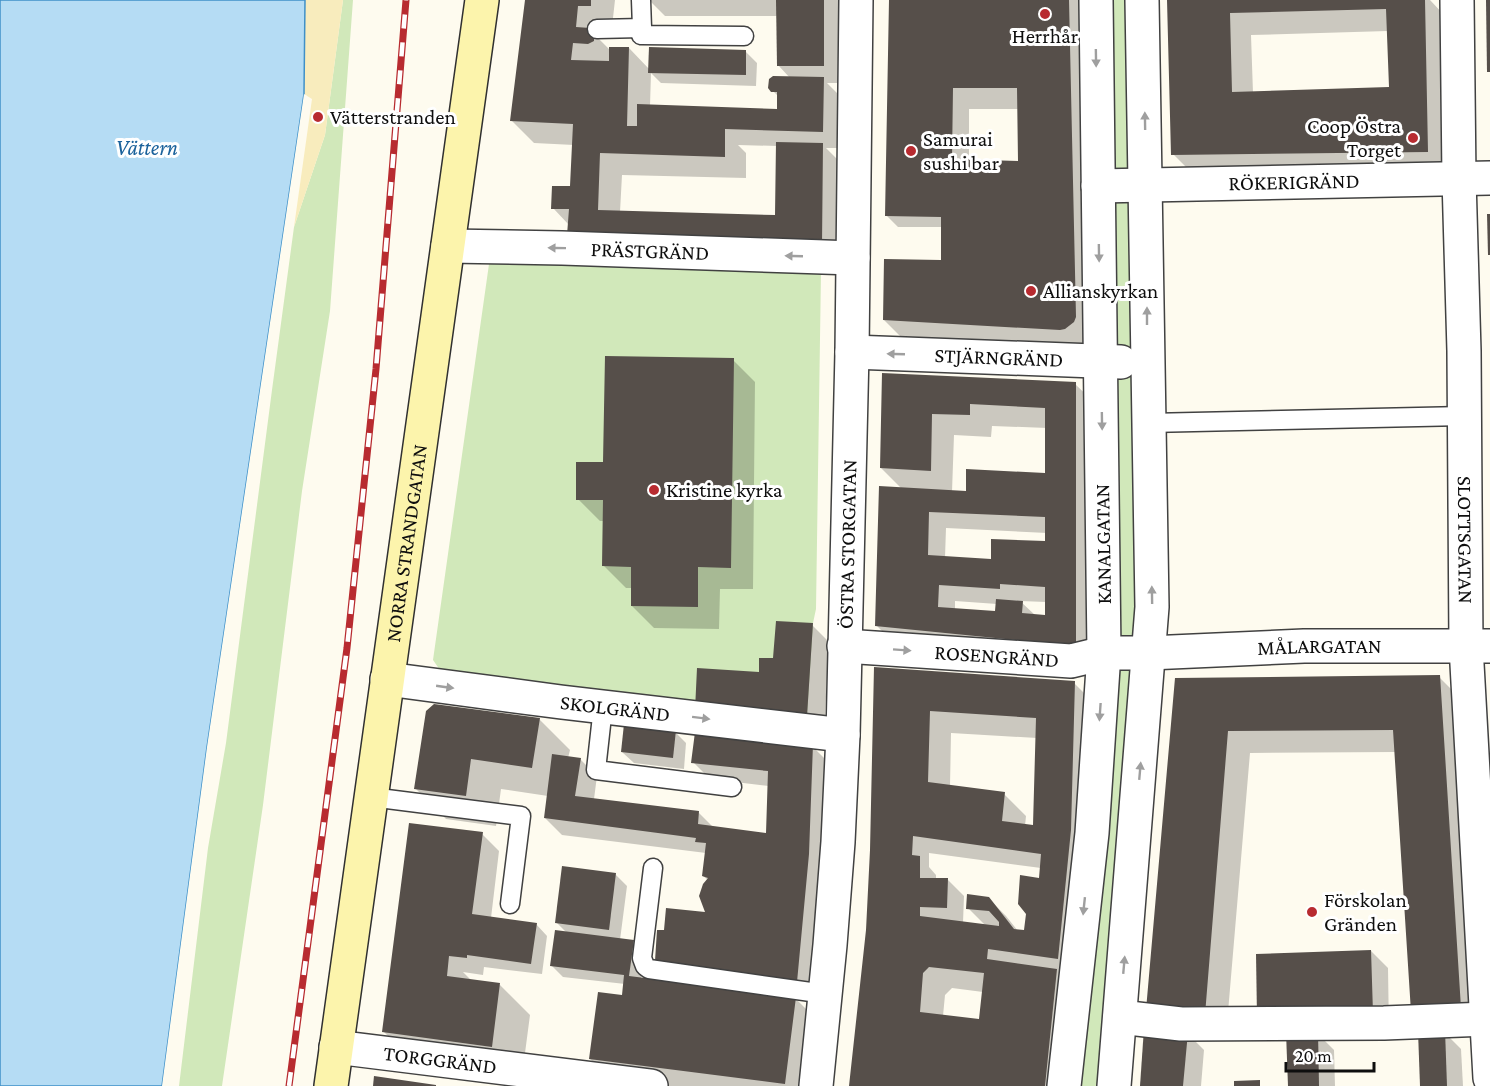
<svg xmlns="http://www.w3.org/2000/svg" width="1490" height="1086" font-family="'Crimson Pro',serif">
<rect width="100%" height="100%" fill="#fefbef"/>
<g fill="#d1e8ba">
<path d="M 343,0 L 353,0 L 330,311 L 302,491 L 263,805 L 222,1086 L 179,1086 L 208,848 L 226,743 L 272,390 L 294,227 L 325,135 Z"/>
<path d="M 1096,0 L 1142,0 L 1147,362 L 1114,1086 L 1058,1086 L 1092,833 Z"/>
<path d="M 490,257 L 821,271 L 816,609 L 813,623 L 807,716 L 449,683 L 433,660 Z"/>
</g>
<path fill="#f8ecbd" d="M 305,0 L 343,0 L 325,135 L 294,227 L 312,99 L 304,94 Z"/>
<path fill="#b5dcf4" stroke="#3f90c8" stroke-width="1.5" d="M 0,0 L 305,0 L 304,94 L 207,747 L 162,1086 L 0,1086 Z"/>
<path fill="#fefbef" d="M 304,94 L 307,96 L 210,748 L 165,1086 L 162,1086 L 207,747 Z"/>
<g fill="#0003" fill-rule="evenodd">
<path d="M 527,0 L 615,0 L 612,27 L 600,27 L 598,38 L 611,51 L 629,48 L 650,70 L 746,52 L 757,63 L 756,86 L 661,83 L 651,73 L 650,106 L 779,110 L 779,97 L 773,91 L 790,78 L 778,65 L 778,16 L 665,16 L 649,0 L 841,0 L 840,83 L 827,83 L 840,96 L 839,148 L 826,148 L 839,161 L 839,261 L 569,225 L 553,208 L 572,188 L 574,145 L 534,143 L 512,121 ZM 738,145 L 777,146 L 776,217 L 620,212 L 622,175 L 746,178 L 746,153 Z"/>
<path d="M 891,0 L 1089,0 L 1091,339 L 1082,346 L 901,337 L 884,320 L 942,262 L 943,227 L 898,227 L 886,215 ZM 969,109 L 1019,109 L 1019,162 L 969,161 Z"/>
<path d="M 1169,0 L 1430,0 L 1446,17 L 1450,173 L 1195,176 L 1173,154 ZM 1388,31 L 1390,89 L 1253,93 L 1251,35 Z"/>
<path d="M 733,360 L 755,382 L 753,589 L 720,589 L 719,629 L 654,628 L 632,606 L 632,588 L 626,588 L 604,566 L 604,521 L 600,521 L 578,499 L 605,463 Z"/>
<path d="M 884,375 L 1075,384 L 1098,406 L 1092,662 L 894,643 L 877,626 L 902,489 L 881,468 ZM 992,426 L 1047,428 L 1046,474 L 968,493 L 952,492 L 954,435 L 991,437 ZM 946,528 L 1047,533 L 1047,543 L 992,561 L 945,558 ZM 955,601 L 997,604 L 997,613 L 955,610 ZM 1020,601 L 1046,602 L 1046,616 L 1035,615 Z"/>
<path d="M 812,625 L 829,642 L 824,733 L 760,673 Z"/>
<path d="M 876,668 L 1074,683 L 1096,705 L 1074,975 L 1059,973 L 1078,993 L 1069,1086 L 850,1086 L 867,930 L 873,802 ZM 951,733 L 1037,738 L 1037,827 L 1025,826 L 1026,816 L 1004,794 L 950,787 ZM 929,853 L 1041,868 L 1040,880 L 1025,932 L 1018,931 L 1006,916 L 989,899 L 968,908 L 986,926 L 963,923 L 964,896 L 948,880 L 936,879 L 936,875 L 929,867 ZM 952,988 L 983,992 L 980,1020 L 943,1016 L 945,995 Z"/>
<path d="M 1439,677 L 1461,699 L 1477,1025 L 1429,1028 L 1396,752 L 1250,753 L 1226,1036 L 1187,1033 L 1204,1050 L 1201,1086 L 1141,1086 L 1176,680 Z"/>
<path d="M 539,719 L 570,750 L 568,758 L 580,759 L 597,776 L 594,799 L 698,812 L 714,828 L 767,836 L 769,786 L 710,779 L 693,762 L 812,746 L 829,763 L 818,1003 L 797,1000 L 817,1020 L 809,1086 L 654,1086 L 612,1081 L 590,1059 L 623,997 L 625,984 L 563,977 L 551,965 L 567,933 L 556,922 L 615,874 L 627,886 L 620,940 L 633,942 L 644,953 L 641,979 L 680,984 L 665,932 L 707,913 L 708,880 L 703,876 L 706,853 L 562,835 L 545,818 L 548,796 L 501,789 L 496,826 L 446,819 L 416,789 Z"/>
<path d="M 675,732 L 686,743 L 684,769 L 634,763 L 622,752 Z"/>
<path d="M 482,834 L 499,851 L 491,918 L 536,924 L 547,936 L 542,974 L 484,967 L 483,975 L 463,972 L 472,981 L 500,985 L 530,1015 L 522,1076 L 414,1062 L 384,1032 Z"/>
<path d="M 1371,951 L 1388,968 L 1389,1031 L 1317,1033 L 1334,1050 L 1335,1086 L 1289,1086 L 1288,1034 L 1275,1035 L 1259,1018 L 1257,955 Z"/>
<path d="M 1444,1032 L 1461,1049 L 1463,1086 L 1421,1086 Z"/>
</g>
<g fill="#564f4a" fill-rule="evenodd">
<path d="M 525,0 L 591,0 L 591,6 L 578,6 L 576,27 L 590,28 L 594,34 L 594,41 L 588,44 L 573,43 L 571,60 L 609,61 L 609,47 L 629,47 L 627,126 L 637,126 L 637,104 L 777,109 L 777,92 L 771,92 L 768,88 L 769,79 L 773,76 L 824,77 L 823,132 L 725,129 L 725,157 L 600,153 L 598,210 L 775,215 L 776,142 L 823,143 L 822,244 L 567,235 L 569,209 L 551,209 L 552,186 L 570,186 L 573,124 L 510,121 Z"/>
<path d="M 776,0 L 824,0 L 824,66 L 777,66 Z"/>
<path d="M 889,0 L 1069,0 L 1076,317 L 1074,322 L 1065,329 L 1060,330 L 883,320 L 884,259 L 941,260 L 941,217 L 885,216 ZM 953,88 L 1017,88 L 1018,161 L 952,159 Z"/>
<path d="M 1167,0 L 1425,0 L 1428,152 L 1171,155 ZM 1386,9 L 1389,87 L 1232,92 L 1230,13 Z"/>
<path d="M 1486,0 L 1490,0 L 1490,72 L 1487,72 Z"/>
<path d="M 649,47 L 746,50 L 746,75 L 648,73 Z"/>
<path d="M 1487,214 L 1490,214 L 1490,255 L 1488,255 Z"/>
<path d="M 605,356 L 734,358 L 731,568 L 698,567 L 698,607 L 631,606 L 631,567 L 602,566 L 603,500 L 576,500 L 576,462 L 603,462 Z"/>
<path d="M 882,373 L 1076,382 L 1076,646 L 875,626 L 879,486 L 966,491 L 966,469 L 1045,473 L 1045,408 L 970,404 L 970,415 L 932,414 L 931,471 L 880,468 ZM 929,512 L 1045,517 L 1045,541 L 991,539 L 991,559 L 928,555 ZM 1000,584 L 1045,587 L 1045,615 L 1022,613 L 1023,601 L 996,599 L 995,611 L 938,607 L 939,585 L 1000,589 Z"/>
<path d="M 776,621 L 813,623 L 807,716 L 695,710 L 697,668 L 759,672 L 759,658 L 773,658 Z"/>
<path d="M 874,667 L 1075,681 L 1071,830 L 1058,959 L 988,949 L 987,959 L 1057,969 L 1045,1086 L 849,1086 L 866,930 L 870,850 ZM 930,711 L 1036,718 L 1033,825 L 1002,821 L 1005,792 L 928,782 ZM 913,836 L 1041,854 L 1039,878 L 1020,875 L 1018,904 L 1026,914 L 1024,930 L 1014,929 L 989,897 L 967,894 L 966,909 L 989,911 L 999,922 L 999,926 L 920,916 L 920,907 L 947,908 L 948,878 L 920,878 L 920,856 L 912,855 ZM 929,967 L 984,973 L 979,1019 L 920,1012 L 923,973 Z"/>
<path d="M 1440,675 L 1461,1008 L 1411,1012 L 1393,730 L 1228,731 L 1205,1015 L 1146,1010 L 1175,678 Z"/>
<path d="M 434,704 L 540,718 L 532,768 L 471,759 L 466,796 L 414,789 L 426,711 Z"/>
<path d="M 624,724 L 676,730 L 673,758 L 621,752 Z"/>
<path d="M 695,732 L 813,744 L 809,854 L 797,982 L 655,961 L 657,930 L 664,930 L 666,908 L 705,912 L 699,896 L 703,884 L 708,878 L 702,876 L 706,843 L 695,842 L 696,838 L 544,818 L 552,754 L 581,758 L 575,796 L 699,811 L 698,824 L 766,833 L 768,771 L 691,763 Z"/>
<path d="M 409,823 L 483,832 L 472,914 L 537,923 L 531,964 L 467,955 L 467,958 L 449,956 L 447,976 L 500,983 L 492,1047 L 382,1032 Z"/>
<path d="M 562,866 L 616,873 L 609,930 L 555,923 Z"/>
<path d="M 555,930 L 634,940 L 629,976 L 796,997 L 785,1084 L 589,1059 L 598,992 L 622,995 L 624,975 L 550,966 Z"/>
<path d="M 1371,950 L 1373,1014 L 1257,1018 L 1256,954 Z"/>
<path d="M 1144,1028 L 1188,1032 L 1183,1086 L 1140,1086 Z"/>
<path d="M 1445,1030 L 1447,1086 L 1420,1086 L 1418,1031 Z"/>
<path d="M 1318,1031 L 1319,1086 L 1288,1086 L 1286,1032 Z"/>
<path d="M 374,1076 L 436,1085 L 436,1086 L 373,1086 Z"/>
<path d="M 1260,1080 L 1260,1086 L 1234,1086 L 1234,1081 Z"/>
</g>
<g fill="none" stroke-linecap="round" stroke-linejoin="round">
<defs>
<g id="lane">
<path d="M 642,28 L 641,35 L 744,36"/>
<path d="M 597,29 L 642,28 L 641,0"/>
<path d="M 1149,423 L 1464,416"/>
<path d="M 603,707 L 596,770 L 732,787"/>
<path d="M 371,797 L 521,816 L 510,904"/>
<path d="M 653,868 L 642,958 L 645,966 L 649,969 L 825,994"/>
</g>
<g id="street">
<path id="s1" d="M 1457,0 L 1459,179 L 1464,351 L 1466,646 L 1490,1078"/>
<path id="s2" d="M 1098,186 L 1490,178"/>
<path id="s3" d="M 448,246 L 562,248 L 853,258"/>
<path id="s4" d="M 852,352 L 1121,362"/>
<path id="s5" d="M 844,646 L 1071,661 L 1104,653 L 1149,653 L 1304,646 L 1490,646"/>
<path id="s6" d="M 387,679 L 561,702 L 843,735"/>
<path d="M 1120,1017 L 1181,1024 L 1384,1023 L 1487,1019"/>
<path id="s7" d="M 336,1047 L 651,1086"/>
<path id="s8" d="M 816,1086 L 830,945 L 838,842 L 843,735 L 852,352 L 856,0"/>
<path d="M 1064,1086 L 1092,833 L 1104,653 L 1096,0"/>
<path d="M 1114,1086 L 1152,607 L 1142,0"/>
</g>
<g id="secondary">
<path id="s9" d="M 331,1086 L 482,0"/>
</g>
</defs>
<use href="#lane" stroke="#414141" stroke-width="21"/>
<use href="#street" stroke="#414141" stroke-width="36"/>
<use href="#secondary" stroke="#303030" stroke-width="36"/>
<use href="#lane" stroke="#fff" stroke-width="18"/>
<use href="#street" stroke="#fff" stroke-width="33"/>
<use href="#secondary" stroke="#fcf4ac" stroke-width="33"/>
<defs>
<path id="rail" d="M 289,1086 L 347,648 L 376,369 L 406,0"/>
</defs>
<use href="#rail" stroke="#b82b30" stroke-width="7"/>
<use href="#rail" stroke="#fff" stroke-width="4.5" stroke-dasharray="14" stroke-linecap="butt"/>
</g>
<defs><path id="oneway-solid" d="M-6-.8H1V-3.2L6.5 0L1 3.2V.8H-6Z" transform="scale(1.5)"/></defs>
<g fill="#9f9f9f">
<use href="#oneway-solid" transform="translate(1096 58) rotate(89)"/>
<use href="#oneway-solid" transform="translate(1145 121) rotate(-91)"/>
<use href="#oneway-solid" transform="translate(557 248) rotate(-179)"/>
<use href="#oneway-solid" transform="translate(1099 253) rotate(89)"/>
<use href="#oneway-solid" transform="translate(794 256) rotate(-178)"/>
<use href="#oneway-solid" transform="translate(1147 316) rotate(-90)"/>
<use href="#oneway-solid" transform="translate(896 354) rotate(-178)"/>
<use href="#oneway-solid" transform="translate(1102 421) rotate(89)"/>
<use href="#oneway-solid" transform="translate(1152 595) rotate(-91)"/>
<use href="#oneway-solid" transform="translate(902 650) rotate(4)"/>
<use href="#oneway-solid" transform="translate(445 687) rotate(8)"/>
<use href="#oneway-solid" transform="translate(1100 712) rotate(94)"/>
<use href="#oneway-solid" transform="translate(701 718) rotate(7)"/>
<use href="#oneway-solid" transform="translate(1140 771) rotate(-85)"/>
<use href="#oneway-solid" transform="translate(1084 906) rotate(96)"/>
<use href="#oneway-solid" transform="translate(1124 965) rotate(-85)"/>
</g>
<g fill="#b82b30" stroke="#fff" stroke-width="2">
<circle cx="1045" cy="14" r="6"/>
<circle cx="318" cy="117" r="6"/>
<circle cx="1413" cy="138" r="6"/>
<circle cx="911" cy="151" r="6"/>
<circle cx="1031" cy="291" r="6"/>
<circle cx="654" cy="490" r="6"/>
<circle cx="1312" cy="912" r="6"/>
</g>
<g text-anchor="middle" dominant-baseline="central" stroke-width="6" stroke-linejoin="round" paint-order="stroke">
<g font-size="21" fill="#0e0e0e" stroke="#fff" text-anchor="start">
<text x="1045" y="36" text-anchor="middle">Herrhår</text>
<text x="330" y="117">Vätterstranden</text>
<text x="1401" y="126" text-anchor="end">Coop Östra<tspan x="1401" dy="24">Torget</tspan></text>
<text x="923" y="139">Samurai<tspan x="923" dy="24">sushi bar</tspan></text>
<text x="1043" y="291">Allianskyrkan</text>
<text x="666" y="490">Kristine kyrka</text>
<text x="1324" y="900">Förskolan<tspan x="1324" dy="24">Gränden</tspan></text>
</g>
<g font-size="21" fill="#0e0e0e" stroke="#fff">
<text stroke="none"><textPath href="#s2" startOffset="196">RÖKERIGRÄND</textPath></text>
<text stroke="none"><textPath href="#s3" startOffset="202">PRÄSTGRÄND</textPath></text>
<text stroke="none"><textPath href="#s4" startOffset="147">STJÄRNGRÄND</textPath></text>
<text stroke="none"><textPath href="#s1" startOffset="540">SLOTTSGATAN</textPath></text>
<text stroke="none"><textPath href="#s9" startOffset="548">NORRA STRANDGATAN</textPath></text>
<text stroke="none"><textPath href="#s8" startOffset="543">ÖSTRA STORGATAN</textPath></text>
<text transform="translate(1103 544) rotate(-91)">KANALGATAN</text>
<text stroke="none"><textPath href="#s5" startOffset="477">MÅLARGATAN</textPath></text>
<text stroke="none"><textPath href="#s5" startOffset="153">ROSENGRÄND</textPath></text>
<text stroke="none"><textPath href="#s6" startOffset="230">SKOLGRÄND</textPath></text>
<text stroke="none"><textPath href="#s7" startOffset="105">TORGGRÄND</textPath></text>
</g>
<g font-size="22" font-style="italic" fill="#1b629b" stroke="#fff">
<text x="147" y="147">Vättern</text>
</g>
</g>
<path d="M1286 1062v9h88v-9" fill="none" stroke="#0e0e0e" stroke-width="3"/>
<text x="1295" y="1062" font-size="18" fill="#0e0e0e" stroke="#ffffff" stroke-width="4.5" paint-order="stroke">20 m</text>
</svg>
